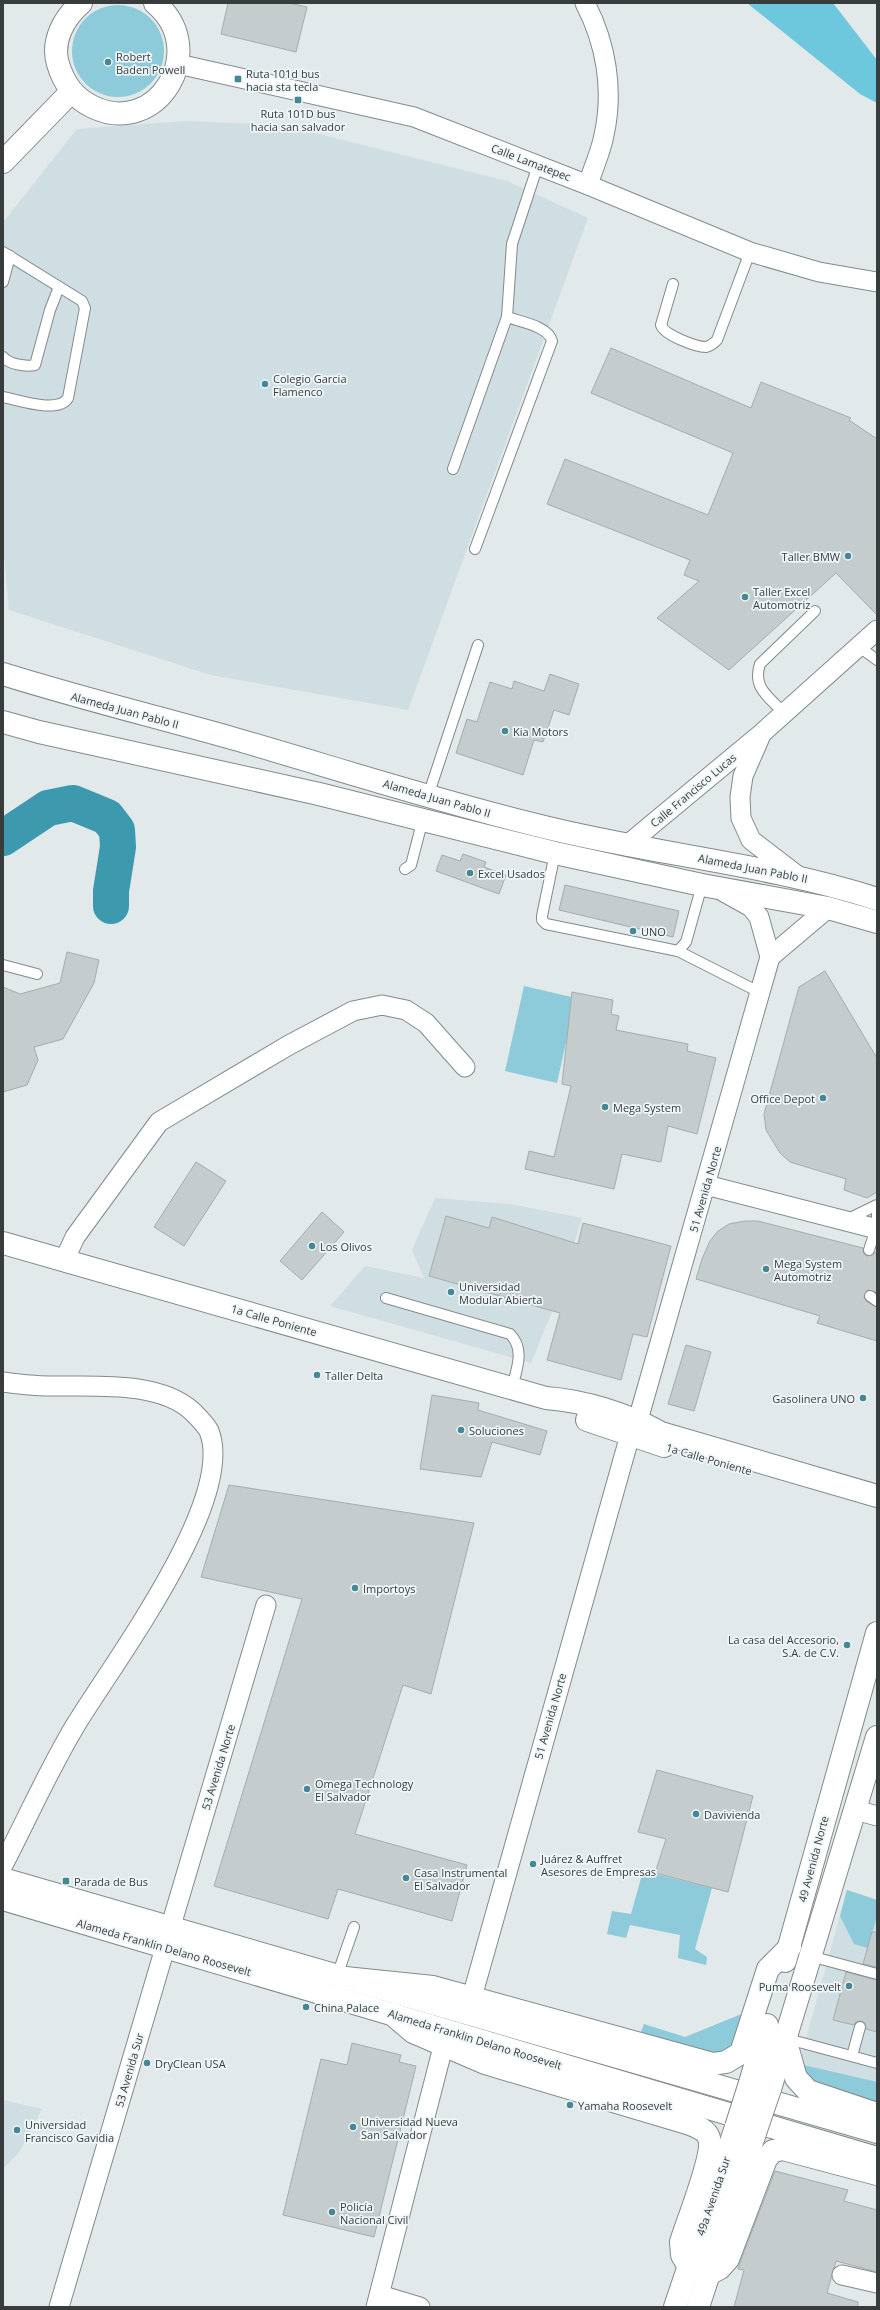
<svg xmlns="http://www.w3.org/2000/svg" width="880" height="2310" font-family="'Open Sans',sans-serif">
<rect width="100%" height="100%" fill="#e2e9eb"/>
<g fill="#cedee2">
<path d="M 185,121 L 283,125 L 507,181 L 588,218 L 408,710 L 211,675 L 9,610 L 3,544 L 4,221 L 77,129 Z"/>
<path d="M 435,1198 L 510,1204 L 582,1218 L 554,1307 L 531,1363 L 330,1306 L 365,1266 L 424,1278 L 412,1250 Z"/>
<path d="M 847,1890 L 877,1900 L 877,2108 L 799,2064 Z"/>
<path d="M 3,2100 L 42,2109 L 20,2151 L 3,2169 Z"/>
</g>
<g fill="#8dcada">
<circle cx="118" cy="51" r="46"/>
<path d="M 524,986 L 576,998 L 557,1083 L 505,1071 Z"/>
<path d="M 643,1871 L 712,1888 L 695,1949 L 707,1957 L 706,1965 L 678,1958 L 680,1935 L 630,1925 L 626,1938 L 607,1934 L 612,1911 L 631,1914 Z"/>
<path d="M 847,1890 L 877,1900 L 877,1916 L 868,1948 L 854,1944 L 840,1916 Z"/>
<path d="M 744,2013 C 738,2034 738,2050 714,2053 L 640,2034 L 644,2024 L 685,2037 Z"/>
<path d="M 799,2064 L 877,2082 L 877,2108 L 816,2089 Z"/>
</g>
<path fill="#6dc7dd" d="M 747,3 L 833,3 L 877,60 L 877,103 L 860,94 Z"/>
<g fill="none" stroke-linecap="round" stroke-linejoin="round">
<path stroke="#3d99ae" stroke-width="36" d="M 3,838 L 48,808 L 73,803 L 107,817 L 117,830 L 118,847 L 111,891 L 111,906"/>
</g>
<g fill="#c5ccce" stroke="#a5acae">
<path d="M 228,3 L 289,3 L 307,7 L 296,52 L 221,34 Z"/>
<path d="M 611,348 L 751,408 L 761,382 L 851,418 L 849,420 L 877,439 L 877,615 L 836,573 L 729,670 L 657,618 L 699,581 L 684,575 L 690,560 L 547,504 L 565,459 L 708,515 L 733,453 L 591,393 Z"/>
<path d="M 550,674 L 579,684 L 569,715 L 554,710 L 543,742 L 534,740 L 523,775 L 456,753 L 467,719 L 477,722 L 490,682 L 512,689 L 514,681 L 544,691 Z"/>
<path d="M 463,854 L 486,862 L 484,867 L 506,875 L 499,894 L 436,871 L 442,855 L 460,861 Z"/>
<path d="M 565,885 L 679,911 L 673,937 L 559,910 Z"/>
<path d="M 67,952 L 99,960 L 94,983 L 63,1039 L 34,1047 L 38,1060 L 27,1085 L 3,1092 L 3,987 L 20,994 L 60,983 Z"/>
<path d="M 825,971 L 877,1058 L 877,1192 L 867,1198 L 844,1190 L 846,1179 L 790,1162 L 780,1153 L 766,1130 L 764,1114 L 799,987 Z"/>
<path d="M 572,992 L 613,1000 L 611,1014 L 619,1016 L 616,1030 L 688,1044 L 687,1051 L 716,1058 L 697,1134 L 668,1126 L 661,1162 L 622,1154 L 614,1189 L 525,1169 L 529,1151 L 554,1157 L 571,1086 L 562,1084 Z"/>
<path d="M 196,1162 L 226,1181 L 184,1246 L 154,1227 Z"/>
<path d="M 322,1212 L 344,1232 L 302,1280 L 280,1261 Z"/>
<path d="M 446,1216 L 489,1228 L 492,1217 L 578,1244 L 583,1223 L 671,1246 L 647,1337 L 633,1334 L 621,1380 L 547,1360 L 560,1313 L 429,1276 Z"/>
<path d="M 745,1221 L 758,1221 L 863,1248 L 864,1254 L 867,1256 L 877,1252 L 877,1293 L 868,1290 L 864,1296 L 866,1301 L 877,1307 L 877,1341 L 817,1323 L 820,1316 L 696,1279 L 702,1259 L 710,1241 L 718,1231 L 729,1224 Z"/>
<path d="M 686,1345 L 711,1352 L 694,1411 L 668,1404 Z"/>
<path d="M 432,1395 L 479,1403 L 478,1410 L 547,1431 L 540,1455 L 492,1442 L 481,1477 L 420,1469 Z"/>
<path d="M 229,1485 L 474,1523 L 431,1694 L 403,1685 L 355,1834 L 467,1865 L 452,1921 L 338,1889 L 328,1919 L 214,1886 L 302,1599 L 201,1577 Z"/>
<path d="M 657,1770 L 753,1796 L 728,1892 L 655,1873 L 666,1839 L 638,1832 Z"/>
<path d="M 872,1932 L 877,1932 L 877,1967 L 863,1964 Z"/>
<path d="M 846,1972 L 877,1980 L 877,2032 L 866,2029 L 865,2023 L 861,2021 L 856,2022 L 854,2025 L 833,2020 Z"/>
<path d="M 352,2043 L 401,2055 L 399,2062 L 416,2066 L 374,2237 L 283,2215 L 321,2059 L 347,2065 Z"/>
<path d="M 775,2171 L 848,2190 L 844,2201 L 877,2210 L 877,2272 L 836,2261 L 827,2293 L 858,2302 L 858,2307 L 734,2307 L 744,2270 L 738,2269 L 739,2265 Z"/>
</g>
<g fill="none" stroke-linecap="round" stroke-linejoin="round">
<defs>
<g id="lane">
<path d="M 3,252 L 82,301 L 85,308 L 68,398 C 58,414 19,400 3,397"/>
<path d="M 3,282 L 10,256"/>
<path d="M 673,284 L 661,325 C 664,335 696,347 706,347 C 711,346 714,343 717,340 L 750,252"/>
<path d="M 3,357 C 9,364 25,367 35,365 L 50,310 L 59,287"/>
<path d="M 453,469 L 507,317 L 512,244 L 538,165"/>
<path d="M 475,549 L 552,341 C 548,326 521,322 507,317"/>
<path d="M 858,646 L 877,660"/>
<path d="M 784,713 C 769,697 752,688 760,664 L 815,611"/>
<path d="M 428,796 L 478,645"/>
<path d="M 555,853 L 542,916 L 542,920 L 546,924 L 678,951 L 761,993"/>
<path d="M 405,869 L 411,865 L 423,819"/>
<path d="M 678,951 L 686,942 L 702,885"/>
<path d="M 3,965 L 37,974"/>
<path d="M 877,1211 L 877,1219"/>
<path d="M 846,1220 L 877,1205"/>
<path d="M 869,1250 L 876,1228"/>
<path d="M 870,1296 L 877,1301"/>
<path d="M 386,1298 L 510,1334 C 525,1349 517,1368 512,1388"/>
<path d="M 810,1956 L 877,1974"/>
<path d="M 337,1976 L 354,1927"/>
<path d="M 784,2038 L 877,2063"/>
<path d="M 852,2056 L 860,2027"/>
</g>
<g id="street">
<path d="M 585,3 C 606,43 614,90 604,135 C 601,152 593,168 588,185"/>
<path d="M 178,64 L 414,117 L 588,185 L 750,252 L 819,272 L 877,282"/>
<path d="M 760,737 L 743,776 L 740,797 L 741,818 L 751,840 L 798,876"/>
<path d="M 626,846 L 761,734 L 877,630"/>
<path d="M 770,957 L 828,908"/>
<path d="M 706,1185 L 877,1229"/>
<path d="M 64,1261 L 75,1237 L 159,1122 L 289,1045 L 353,1011 L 382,1005 L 406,1010 L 426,1023 L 465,1067"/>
<path d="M 3,1382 C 18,1384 34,1386 49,1386 C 92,1387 159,1380 193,1412 C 198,1417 206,1425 209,1431 C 237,1500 111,1666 75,1726 C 48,1771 27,1819 3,1865"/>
<path d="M 638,1420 L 770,957 L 759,917 L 751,907 L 724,892"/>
<path d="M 856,1810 L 877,1816"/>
<path d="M 170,1929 L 266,1605"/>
<path d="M 472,1997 L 630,1435"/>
<path d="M 842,2275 L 877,2283"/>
<path d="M 380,2295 L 420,2307"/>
<path d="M 59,2307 L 165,1948"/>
<path d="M 376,2307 L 443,2047"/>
</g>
<g id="secondary">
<path d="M 81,3 C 64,18 51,41 58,64 C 64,84 74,98 93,107 C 157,138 211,50 155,3"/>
<path d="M 3,162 L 71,92"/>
<path d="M 3,1243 L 546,1398 C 585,1401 627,1414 661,1433 L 877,1496"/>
<path d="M 587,1420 L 664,1446"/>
<path d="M 3,1879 L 877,2132"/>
<path d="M 3,1899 L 877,2158"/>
</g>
<g id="primary">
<path d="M 3,674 C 80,698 157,717 235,739 C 335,768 434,800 536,825 C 649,854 765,863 877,899"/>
<path d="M 3,722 L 39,732 L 319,794 L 555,853 L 702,885 L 828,908 L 877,922"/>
<path d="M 785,1961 L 877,1633"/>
<path d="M 345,1978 L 433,1987 L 713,2064 L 726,2062 L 741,2053 L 768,1969 L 790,1947"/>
<path d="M 392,2014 L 413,2032 L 485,2063 L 687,2123 C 695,2126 706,2129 709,2138 C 715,2154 687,2222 681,2242 L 682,2255 L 689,2267"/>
<path d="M 785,2039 L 796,2078 L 808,2091 L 877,2114"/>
<path d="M 750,2083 L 767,2025"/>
<path d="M 770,2089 L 877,1737"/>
<path d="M 709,2274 L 720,2268 L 728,2259 L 766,2159 L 773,2151 L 783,2149 L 877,2174"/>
<path d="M 675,2307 L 736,2127"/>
<path d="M 698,2307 L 755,2133"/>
</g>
</defs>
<use href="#lane" stroke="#838a8b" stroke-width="12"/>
<use href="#street" stroke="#838a8b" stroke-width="21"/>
<use href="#secondary" stroke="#838a8b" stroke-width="24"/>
<use href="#primary" stroke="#838a8b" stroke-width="24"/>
<use href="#lane" stroke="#fff" stroke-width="10"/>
<use href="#street" stroke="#fff" stroke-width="19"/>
<use href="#secondary" stroke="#fff" stroke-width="22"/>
<use href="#primary" stroke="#fff" stroke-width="22"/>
<defs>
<g id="primary-bridge">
<path d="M 736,2127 L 750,2083"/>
<path d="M 755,2133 L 770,2089"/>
</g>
</defs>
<use href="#primary-bridge" stroke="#838a8b" stroke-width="24" stroke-linecap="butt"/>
<use href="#primary-bridge" stroke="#fff" stroke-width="22"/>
</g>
<g fill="#458797" stroke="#eff6f8" stroke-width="1.5">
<circle cx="108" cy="62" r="4"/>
<rect x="234" y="75" width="8" height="8" rx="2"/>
<rect x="294" y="96" width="8" height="8" rx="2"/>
<circle cx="265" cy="384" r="4"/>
<circle cx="848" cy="556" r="4"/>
<circle cx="745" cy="597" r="4"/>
<circle cx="505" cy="731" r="4"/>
<circle cx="470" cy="873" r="4"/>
<circle cx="633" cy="931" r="4"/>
<circle cx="823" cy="1098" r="4"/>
<circle cx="605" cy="1107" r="4"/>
<circle cx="312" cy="1246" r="4"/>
<circle cx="766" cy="1269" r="4"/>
<circle cx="451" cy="1292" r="4"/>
<circle cx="317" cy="1375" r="4"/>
<circle cx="863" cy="1398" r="4"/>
<circle cx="461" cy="1430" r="4"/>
<circle cx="355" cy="1588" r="4"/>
<circle cx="847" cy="1645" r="4"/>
<circle cx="307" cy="1789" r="4"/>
<circle cx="696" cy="1814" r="4"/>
<circle cx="533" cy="1864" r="4"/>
<circle cx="406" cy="1878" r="4"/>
<rect x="62" y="1877" width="8" height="8" rx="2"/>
<circle cx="849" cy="1986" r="4"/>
<circle cx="306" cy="2007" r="4"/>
<circle cx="147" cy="2063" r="4"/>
<circle cx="570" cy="2105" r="4"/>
<circle cx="353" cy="2127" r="4"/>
<circle cx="17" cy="2130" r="4"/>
<circle cx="332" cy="2212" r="4"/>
</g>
<g text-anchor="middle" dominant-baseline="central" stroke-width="3.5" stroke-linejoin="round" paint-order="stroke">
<g font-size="11" fill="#393c3d" stroke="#eff6f8" text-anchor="start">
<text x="116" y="56">Robert<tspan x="116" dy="13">Baden Powell</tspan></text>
<text x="246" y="73">Ruta 101d bus<tspan x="246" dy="13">hacia sta tecla</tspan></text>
<text x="298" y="113" text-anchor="middle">Ruta 101D bus<tspan x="298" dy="13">hacia san salvador</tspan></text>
<text x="273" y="378">Colegio Garcia<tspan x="273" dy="13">Flamenco</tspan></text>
<text x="840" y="556" text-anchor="end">Taller BMW</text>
<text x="753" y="591">Taller Excel<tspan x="753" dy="13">Automotriz</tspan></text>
<text x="513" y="731">Kia Motors</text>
<text x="478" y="873">Excel Usados</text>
<text x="641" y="931">UNO</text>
<text x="815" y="1098" text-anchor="end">Office Depot</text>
<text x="613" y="1107">Mega System</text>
<text x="320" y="1246">Los Olivos</text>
<text x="774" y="1263">Mega System<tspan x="774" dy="13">Automotriz</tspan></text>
<text x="459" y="1286">Universidad<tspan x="459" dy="13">Modular Abierta</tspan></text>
<text x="325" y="1375">Taller Delta</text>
<text x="855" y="1398" text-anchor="end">Gasolinera UNO</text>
<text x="469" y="1430">Soluciones</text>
<text x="363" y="1588">Importoys</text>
<text x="839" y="1639" text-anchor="end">La casa del Accesorio,<tspan x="839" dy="13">S.A. de C.V.</tspan></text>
<text x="315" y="1783">Omega Technology<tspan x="315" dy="13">El Salvador</tspan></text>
<text x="704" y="1814">Davivienda</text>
<text x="541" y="1858">Juárez &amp; Auffret<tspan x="541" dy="13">Asesores de Empresas</tspan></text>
<text x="414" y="1872">Casa Instrumental<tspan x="414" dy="13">El Salvador</tspan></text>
<text x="74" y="1881">Parada de Bus</text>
<text x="841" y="1986" text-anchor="end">Puma Roosevelt</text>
<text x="314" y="2007">China Palace</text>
<text x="155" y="2063">DryClean USA</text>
<text x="578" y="2105">Yamaha Roosevelt</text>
<text x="361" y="2121">Universidad Nueva<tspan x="361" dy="13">San Salvador</tspan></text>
<text x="25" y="2124">Universidad<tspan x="25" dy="13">Francisco Gavidia</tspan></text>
<text x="340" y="2206">Policía<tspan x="340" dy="13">Nacional Civil</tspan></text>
</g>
<g font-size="11" fill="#393c3d" stroke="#eff6f8">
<text transform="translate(531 162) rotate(21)">Calle Lamatepec</text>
<text transform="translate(125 710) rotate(15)">Alameda Juan Pablo II</text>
<text transform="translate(693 790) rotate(-40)">Calle Francisco Lucas</text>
<text transform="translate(437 798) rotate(16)">Alameda Juan Pablo II</text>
<text transform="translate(753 868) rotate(11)">Alameda Juan Pablo II</text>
<text transform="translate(705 1189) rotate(-74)">51 Avenida Norte</text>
<text transform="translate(274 1320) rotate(16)">1a Calle Poniente</text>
<text transform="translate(709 1459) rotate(16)">1a Calle Poniente</text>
<text transform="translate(550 1716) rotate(-74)">51 Avenida Norte</text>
<text transform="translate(218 1767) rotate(-73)">53 Avenida Norte</text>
<text transform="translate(813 1859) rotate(-75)">49 Avenida Norte</text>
<text transform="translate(164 1947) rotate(16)">Alameda Franklin Delano Roosevelt</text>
<text transform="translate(475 2039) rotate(17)">Alameda Franklin Delano Roosevelt</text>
<text transform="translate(129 2070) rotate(-74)">53 Avenida Sur</text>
<text transform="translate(713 2196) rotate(-71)">49a Avenida Sur</text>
</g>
</g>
<rect width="880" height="2310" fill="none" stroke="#393c3d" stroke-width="8"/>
</svg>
